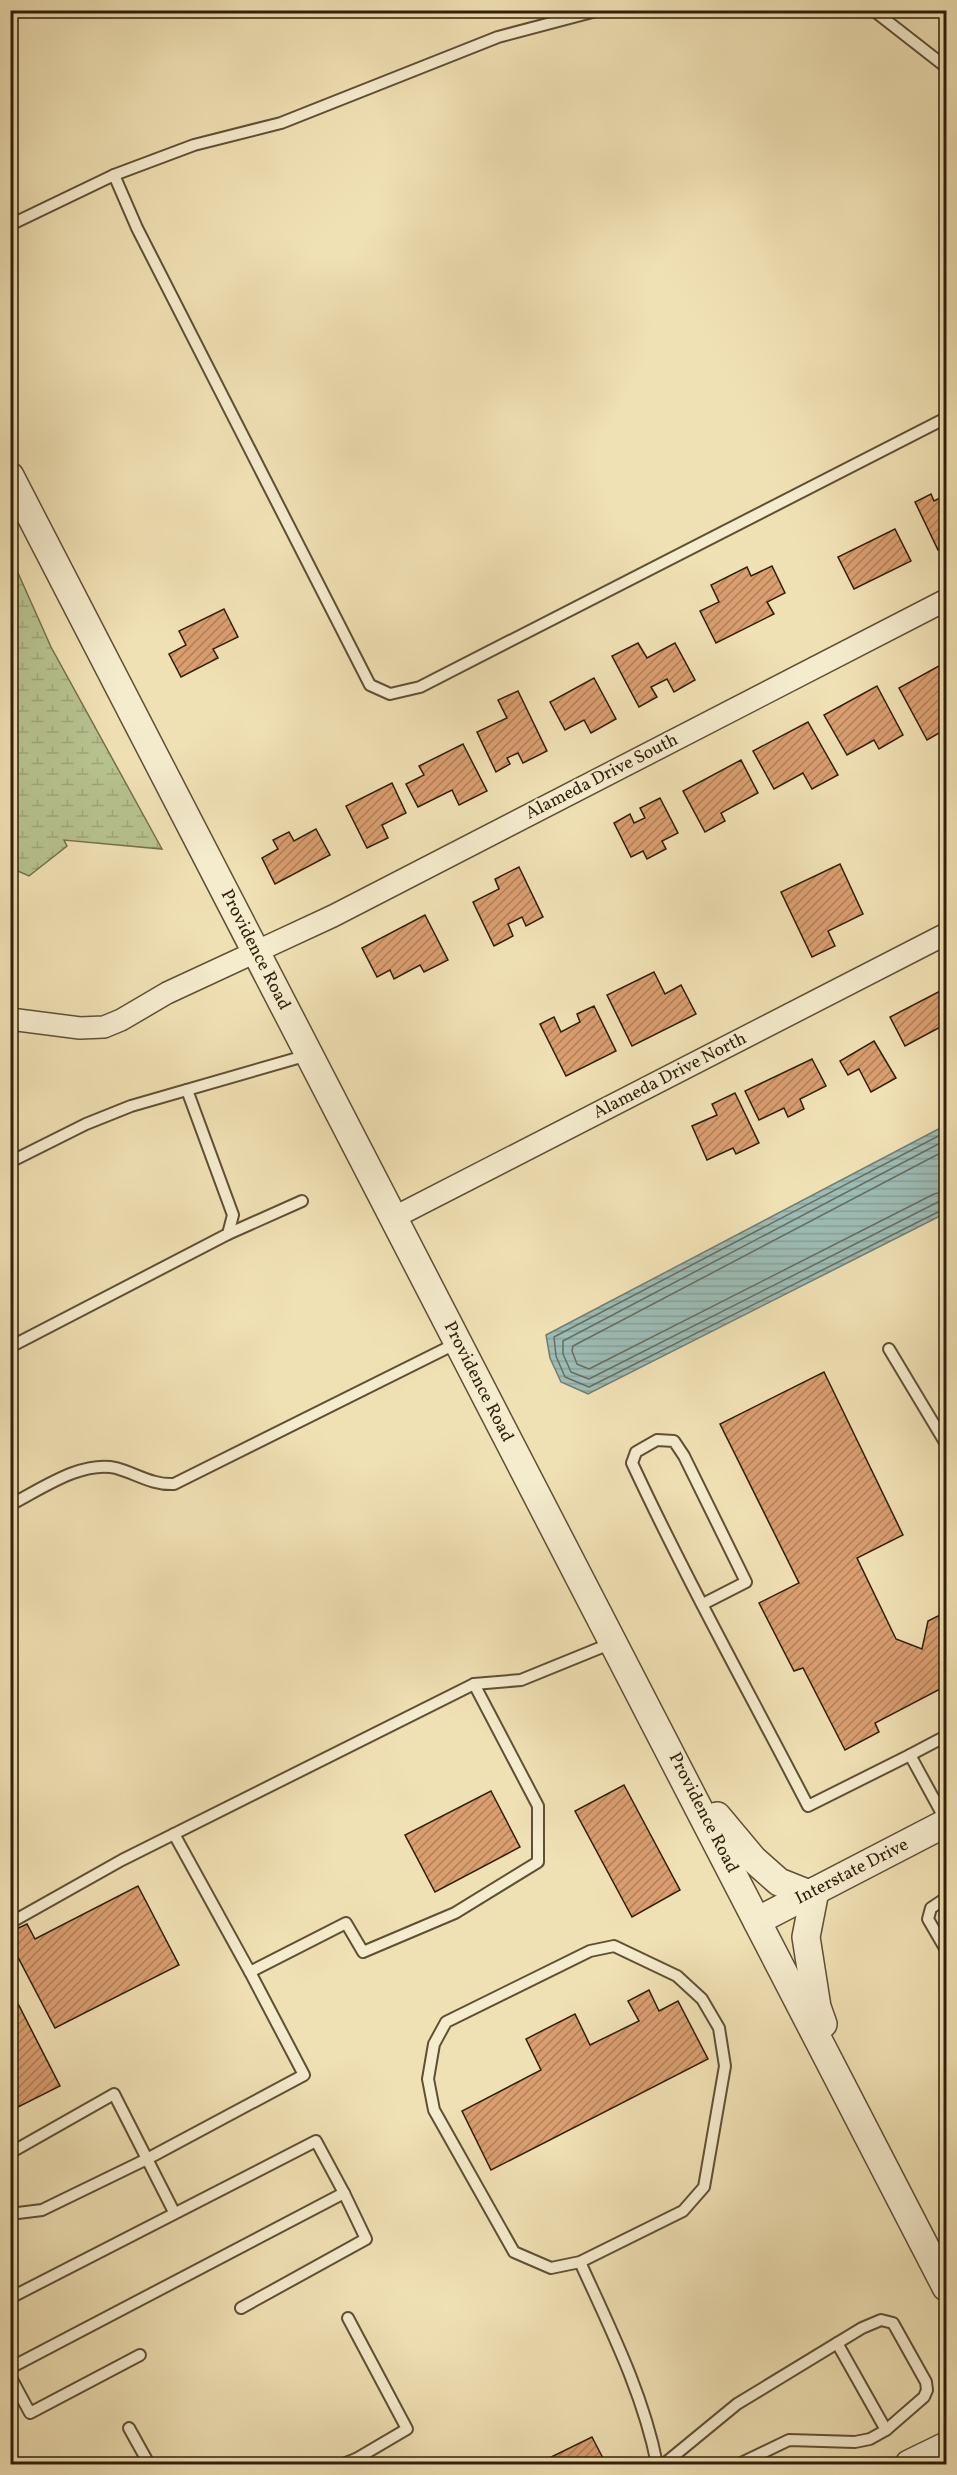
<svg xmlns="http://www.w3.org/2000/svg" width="957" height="2475" font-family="Vollkorn,serif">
<defs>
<pattern id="wetland-marsh" width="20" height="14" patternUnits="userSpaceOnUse" patternTransform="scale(1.5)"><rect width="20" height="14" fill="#b7c38f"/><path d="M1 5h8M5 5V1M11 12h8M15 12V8" fill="none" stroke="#9ea77a"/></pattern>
<pattern id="water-rules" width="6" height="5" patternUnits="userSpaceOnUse" patternTransform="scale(1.5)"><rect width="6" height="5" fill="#9dbcb5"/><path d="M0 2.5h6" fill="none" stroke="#88a19a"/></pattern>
<pattern id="building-hatch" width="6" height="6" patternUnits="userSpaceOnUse" patternTransform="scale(1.5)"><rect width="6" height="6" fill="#da9e6f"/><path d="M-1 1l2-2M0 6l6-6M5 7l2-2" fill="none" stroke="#b18059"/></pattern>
</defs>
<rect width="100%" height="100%" fill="#f0e1b4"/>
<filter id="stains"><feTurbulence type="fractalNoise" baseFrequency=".00333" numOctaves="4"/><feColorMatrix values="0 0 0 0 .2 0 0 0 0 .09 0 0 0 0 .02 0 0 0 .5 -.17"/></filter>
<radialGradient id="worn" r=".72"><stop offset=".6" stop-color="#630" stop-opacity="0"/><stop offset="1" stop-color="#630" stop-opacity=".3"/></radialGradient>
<path fill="url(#wetland-marsh)" stroke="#73714c" stroke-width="1.5" d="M 10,555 L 51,647 L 162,849 L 64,840 L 67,846 L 29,876 L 11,868 Z"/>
<path fill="url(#water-rules)" stroke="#717d71" stroke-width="1.5" d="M 946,1125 L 946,1213 L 588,1394 L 561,1382 L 550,1358 L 546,1335 Z"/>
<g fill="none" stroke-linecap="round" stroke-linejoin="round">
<g stroke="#666e60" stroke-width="1.5">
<path d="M 946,1132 L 554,1337 L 556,1356 L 565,1377 L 589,1387 L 946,1208"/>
<path d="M 946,1140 L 563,1341 L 563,1354 L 571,1372 L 589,1379 L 938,1202 L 946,1200"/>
<path d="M 946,1150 L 573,1346 L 572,1351 L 577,1364 L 589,1369 L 934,1194 L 946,1191"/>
</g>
</g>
<g fill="url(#building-hatch)" stroke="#2f1f0a" stroke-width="1.5">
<path d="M 931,494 L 934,501 L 946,495 L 946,546 L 938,550 L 915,502 Z"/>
<path d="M 895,529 L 911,561 L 854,589 L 838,557 Z"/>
<path d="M 772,566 L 785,593 L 767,602 L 774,614 L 716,643 L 700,611 L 719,602 L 711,585 L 747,567 L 751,576 Z"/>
<path d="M 224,609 L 238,637 L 213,649 L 218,658 L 181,677 L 169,654 L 186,645 L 179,631 Z"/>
<path d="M 638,643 L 647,658 L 675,643 L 695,680 L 674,692 L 667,679 L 651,687 L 657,697 L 639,707 L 612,656 Z"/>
<path d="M 946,662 L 946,729 L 927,740 L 899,688 Z"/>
<path d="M 594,678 L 616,719 L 591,733 L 584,720 L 565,730 L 550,702 Z"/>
<path d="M 877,686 L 903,735 L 879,749 L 874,740 L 847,755 L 824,715 Z"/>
<path d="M 518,691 L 547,751 L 523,763 L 518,753 L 507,758 L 510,764 L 496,772 L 477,732 L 507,718 L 498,700 Z"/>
<path d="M 808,722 L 838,775 L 812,789 L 803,773 L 774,789 L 753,751 Z"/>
<path d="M 463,744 L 487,791 L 459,805 L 452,790 L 418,807 L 406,784 L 424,775 L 419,766 Z"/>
<path d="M 741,760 L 758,793 L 721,813 L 725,821 L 705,832 L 683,791 Z"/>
<path d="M 392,783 L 406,813 L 382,825 L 388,838 L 367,848 L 346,806 Z"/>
<path d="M 660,798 L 678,833 L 662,841 L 666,849 L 647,859 L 643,851 L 631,857 L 614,823 L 630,814 L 634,823 L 645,818 L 640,808 Z"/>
<path d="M 316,829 L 330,855 L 275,884 L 262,858 L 278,849 L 273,840 L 289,832 L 294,841 Z"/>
<path d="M 840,864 L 863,914 L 828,931 L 835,946 L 812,957 L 781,892 Z"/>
<path d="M 519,867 L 543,917 L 526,926 L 522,917 L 508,924 L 513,936 L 494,946 L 473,902 L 499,889 L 495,879 Z"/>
<path d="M 425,915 L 448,960 L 424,972 L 420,965 L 394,979 L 390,970 L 377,977 L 362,948 Z"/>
<path d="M 654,972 L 665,994 L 681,985 L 696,1014 L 632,1046 L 607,995 Z"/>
<path d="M 946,988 L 946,1024 L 905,1046 L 890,1017 Z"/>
<path d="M 594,1006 L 616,1051 L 566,1076 L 540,1024 L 554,1017 L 561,1032 L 580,1022 L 577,1014 Z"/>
<path d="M 874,1041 L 896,1078 L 871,1092 L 859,1069 L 848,1075 L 840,1061 Z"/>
<path d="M 812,1059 L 826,1086 L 800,1099 L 804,1109 L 788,1117 L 784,1108 L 759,1120 L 745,1091 Z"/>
<path d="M 735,1093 L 759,1143 L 736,1154 L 733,1148 L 707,1160 L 692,1126 L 717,1115 L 712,1104 Z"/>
<path d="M 824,1372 L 903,1535 L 857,1558 L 896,1639 L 922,1649 L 928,1621 L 946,1612 L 946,1699 L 940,1689 L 875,1723 L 879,1732 L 845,1750 L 803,1668 L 794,1671 L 759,1603 L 799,1583 L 720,1424 Z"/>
<path d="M 624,1785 L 680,1890 L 632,1917 L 575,1811 Z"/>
<path d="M 491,1791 L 520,1847 L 435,1892 L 405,1835 Z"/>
<path d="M 138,1886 L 179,1965 L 55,2028 L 10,1942 L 10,1932 L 27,1924 L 35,1939 Z"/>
<path d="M 10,1988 L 60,2086 L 10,2111 Z"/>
<path d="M 649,1990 L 659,2011 L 678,2001 L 708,2059 L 491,2170 L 462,2111 L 541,2070 L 526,2039 L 575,2014 L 590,2045 L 639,2021 L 628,2001 Z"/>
<path d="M 592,2437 L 606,2464 L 537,2464 Z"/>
</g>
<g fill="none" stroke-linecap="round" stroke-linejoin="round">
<defs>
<g id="service">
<path d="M 873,10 L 946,67"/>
<path d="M 114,175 L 194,145 L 281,123 L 498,37 L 600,10"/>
<path d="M 10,225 L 114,175 L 137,228 L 370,685 L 390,694 L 420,687 L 946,418"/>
<path d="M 10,1162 L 86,1124 L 131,1106 L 308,1055"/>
<path d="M 228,1234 L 302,1201"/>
<path d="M 10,1347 L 228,1234 L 233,1215 L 187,1090"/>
<path d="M 889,1349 L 946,1444"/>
<path d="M 10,1505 C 40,1490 81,1460 116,1468 C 137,1474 152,1485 174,1484 L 457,1343"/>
<path d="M 703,1604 L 746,1582 L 684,1456 L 674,1441 L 657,1440 L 636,1452 L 632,1463 C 686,1579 749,1692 808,1806 L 910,1755 L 946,1821"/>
<path d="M 910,1755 L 946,1736"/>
<path d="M 174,1834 L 250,1972"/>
<path d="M 946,1898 L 931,1908 L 928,1919 L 946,1950"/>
<path d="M 10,1923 L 122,1860 L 474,1684 L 521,1680 L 612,1643"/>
<path d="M 10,2153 L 114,2094 L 174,2212"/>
<path d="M 10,2214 L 42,2210 L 147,2159 L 304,2075 L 250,1972 L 346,1923 L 363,1952 L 455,1913 L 538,1862 L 538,1806 L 474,1684"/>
<path d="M 580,2262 L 551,2268 L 514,2252 L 434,2110 L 428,2079 L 434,2044 L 446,2022 L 590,1951 L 614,1946 L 677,1976 L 702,1999 L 719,2028 L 725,2066 L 704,2187 L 683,2211 L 580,2262 C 610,2328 643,2393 657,2464"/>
<path d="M 10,2298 L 316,2141 L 344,2193 L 10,2368"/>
<path d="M 241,2308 L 366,2239 L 344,2193"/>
<path d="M 348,2318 L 407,2429 L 356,2459"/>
<path d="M 837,2343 L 886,2430"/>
<path d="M 10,2376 L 30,2413 L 140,2355"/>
<path d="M 129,2428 L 149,2464"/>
<path d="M 343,2464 L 356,2459 L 359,2464"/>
<path d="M 664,2464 L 737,2404 L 862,2328 L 881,2320 L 893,2323 L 926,2382 L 927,2390 L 924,2397 L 886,2430 L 870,2439 L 855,2442 L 789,2440 L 739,2464"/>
</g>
<g id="minor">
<path d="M 10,1019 L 80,1028 L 104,1027 L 121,1020 L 167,993 L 333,916 L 946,600"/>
<path d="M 393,1218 L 946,934"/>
</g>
<g id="tertiary">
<path d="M 10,476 L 946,2287"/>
<path d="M 717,1816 L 753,1859 L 779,1882 L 809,1894"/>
<path d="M 815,1891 L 806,1937 L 817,2007 L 823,2024"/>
<path d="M 757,1921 L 946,1823"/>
<path d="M 909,2464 L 946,2446"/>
</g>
</defs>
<use href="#service" stroke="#5f5034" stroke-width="14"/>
<use href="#minor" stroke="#5f5034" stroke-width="24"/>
<use href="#tertiary" stroke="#5f5034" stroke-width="30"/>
<use href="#service" stroke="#f5ecce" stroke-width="10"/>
<use href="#minor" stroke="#f5ecce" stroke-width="21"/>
<use href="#tertiary" stroke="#f5ecce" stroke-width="27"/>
</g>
<g text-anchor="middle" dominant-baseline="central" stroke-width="4.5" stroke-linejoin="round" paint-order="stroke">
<g font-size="18" fill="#2f1f0a" stroke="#f5ecce">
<text transform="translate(602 777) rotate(-27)">Alameda Drive South</text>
<text transform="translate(255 950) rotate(63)">Providence Road</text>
<text transform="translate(670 1076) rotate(-27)">Alameda Drive North</text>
<text transform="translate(478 1382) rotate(63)">Providence Road</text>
<text transform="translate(703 1813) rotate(63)">Providence Road</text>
<text transform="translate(852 1872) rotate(-27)">Interstate Drive</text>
</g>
</g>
<rect width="957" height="2475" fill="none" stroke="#f0e1b4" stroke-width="36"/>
<rect x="12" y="12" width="933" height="2451" fill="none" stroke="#2f1f0a" stroke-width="3"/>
<rect x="18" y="18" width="921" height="2439" fill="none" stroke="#2f1f0a" stroke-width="1.5"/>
<rect width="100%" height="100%" filter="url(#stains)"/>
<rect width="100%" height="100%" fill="url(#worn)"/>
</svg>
